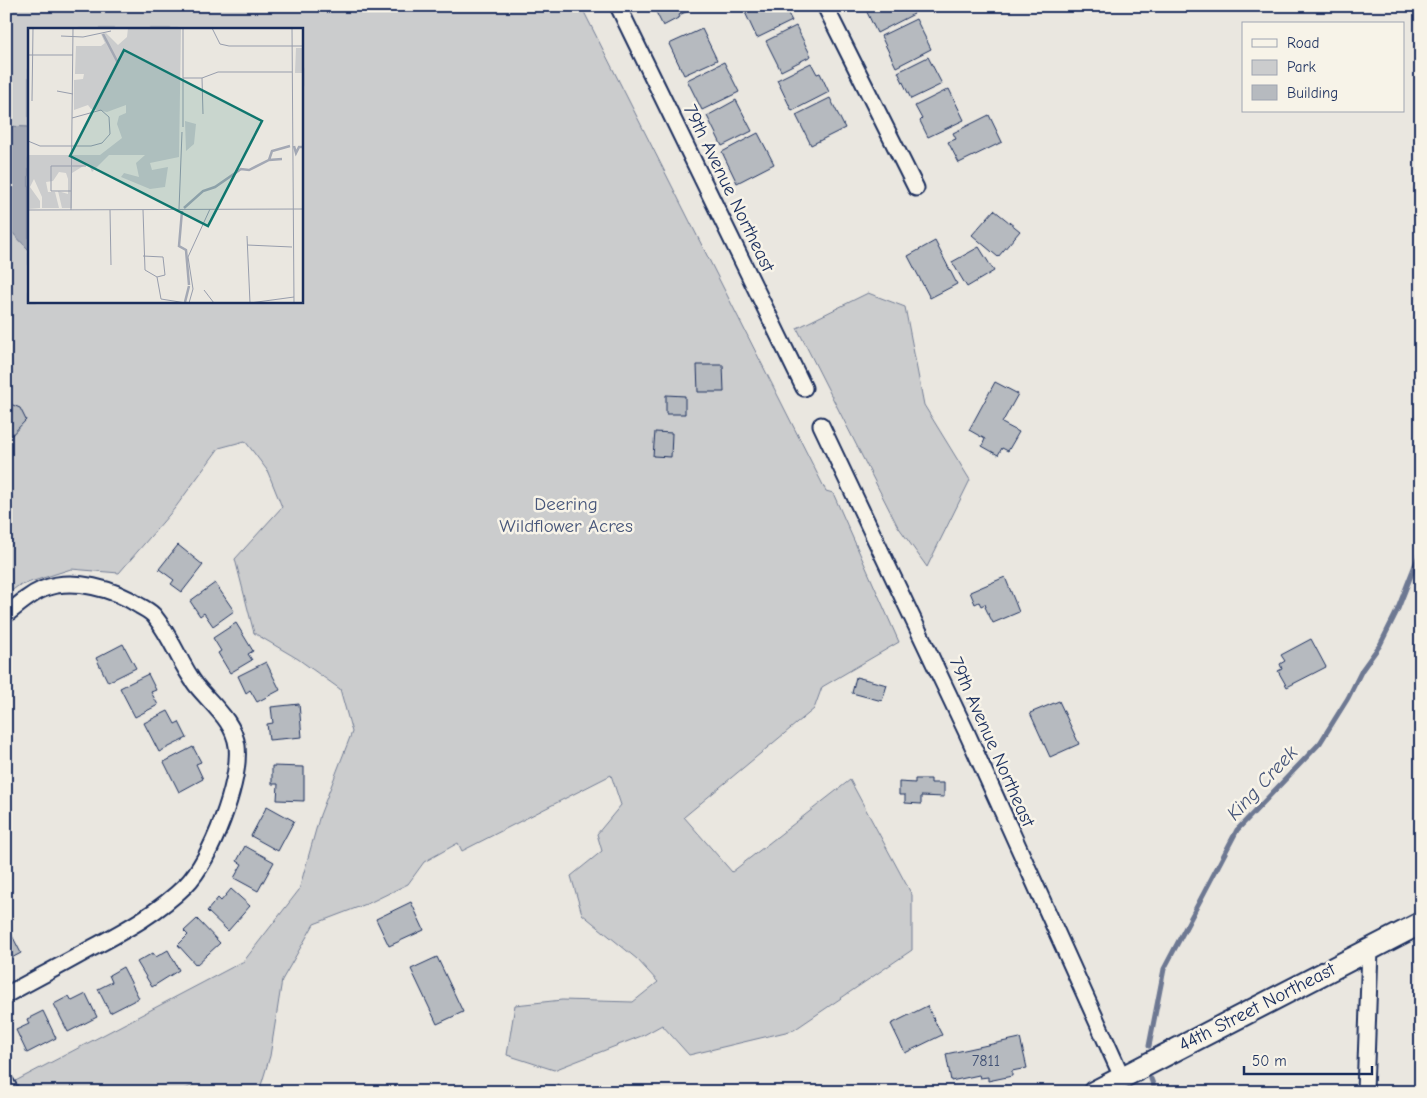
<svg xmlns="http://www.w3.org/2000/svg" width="1427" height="1098" font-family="'Comic Neue',sans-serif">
<rect width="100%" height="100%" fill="#eae7e0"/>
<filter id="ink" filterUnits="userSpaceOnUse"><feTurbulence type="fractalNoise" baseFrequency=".02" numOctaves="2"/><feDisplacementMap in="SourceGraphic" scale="10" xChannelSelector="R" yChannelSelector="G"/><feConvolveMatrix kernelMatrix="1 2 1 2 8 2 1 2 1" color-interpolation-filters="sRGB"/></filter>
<g filter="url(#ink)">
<g fill="#cbcccd" stroke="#737e96" fill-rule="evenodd">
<path d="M 6,6 L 581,6 L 826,491 L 833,493 L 899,642 L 822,687 L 814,709 L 684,817 L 732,872 L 850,780 L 912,895 L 912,950 L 794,1030 L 689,1055 L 662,1025 L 644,1035 L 554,1070 L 507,1055 L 515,1005 L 562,1000 L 633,1002 L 658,982 L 637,959 L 582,914 L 571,876 L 602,851 L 597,834 L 621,805 L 611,775 L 462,851 L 458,843 L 424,862 L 408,884 L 369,903 L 314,924 L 282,980 L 270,1056 L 259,1092 L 194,1092 L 191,1086 L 180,1092 L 6,1092 L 6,1086 L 244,961 L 299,890 L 320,815 L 352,732 L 340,689 L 298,659 L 254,633 L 235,559 L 282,507 L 267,470 L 245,441 L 219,448 L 175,508 L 119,573 L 71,569 L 18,586 L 6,595 ZM 29,29 L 301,29 L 301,301 L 29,301 Z"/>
<path d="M 868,293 L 905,307 L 924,405 L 970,480 L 927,567 L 897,525 L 797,328 Z"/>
</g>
<path fill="#a3a8b4" stroke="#6d7892" d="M 6,126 L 29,127 L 29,250 L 6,226 Z"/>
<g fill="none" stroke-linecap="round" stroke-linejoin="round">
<g stroke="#6d7892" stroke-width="5">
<path d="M 1149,1046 L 1164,969 L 1237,830 L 1320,743 L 1348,698 L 1362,670 L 1380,645 L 1397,611 L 1421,550"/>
<path d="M 1151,1079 L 1156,1092"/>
</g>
</g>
<g fill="#b6babf" stroke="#1b2f5e">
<path d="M 653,6 L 685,6 L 688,11 L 679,15 L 680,17 L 663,26 Z"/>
<path d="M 746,6 L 784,6 L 792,21 L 757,38 L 743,8 Z"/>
<path d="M 864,6 L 910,6 L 914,14 L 877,33 Z"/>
<path d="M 916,19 L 931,49 L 896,67 L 881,36 Z"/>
<path d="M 796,26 L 811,56 L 781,71 L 766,41 Z"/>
<path d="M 702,29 L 717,60 L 684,75 L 669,44 Z"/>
<path d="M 928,57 L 942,84 L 911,99 L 898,72 Z"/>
<path d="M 724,62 L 739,92 L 702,110 L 687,80 Z"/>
<path d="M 811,63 L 817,74 L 820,73 L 829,92 L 792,111 L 777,80 Z"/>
<path d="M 949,89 L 964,120 L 928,137 L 920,121 L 922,119 L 915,106 Z"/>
<path d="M 830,98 L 845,128 L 811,145 L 796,115 Z"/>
<path d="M 736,100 L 752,131 L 722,146 L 707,116 Z"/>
<path d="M 989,115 L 1002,142 L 959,163 L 948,142 L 956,139 L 953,133 Z"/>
<path d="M 758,133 L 774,164 L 737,183 L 722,152 Z"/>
<path d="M 994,210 L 1020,231 L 998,257 L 972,235 Z"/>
<path d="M 935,241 L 957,284 L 930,298 L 908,256 Z"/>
<path d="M 979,247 L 994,271 L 967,287 L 952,262 Z"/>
<path d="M 697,365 L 723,365 L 724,392 L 698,392 Z"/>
<path d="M 995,382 L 1018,394 L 1002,423 L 1019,432 L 1008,451 L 1002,448 L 998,455 L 982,446 L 985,439 L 969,430 Z"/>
<path d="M 666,395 L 685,396 L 685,414 L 666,414 Z"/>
<path d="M 6,400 L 8,403 L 20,408 L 26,420 L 6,441 Z"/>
<path d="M 655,432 L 672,433 L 671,457 L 653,456 Z"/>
<path d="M 178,545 L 203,565 L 182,592 L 171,584 L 174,580 L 159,569 Z"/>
<path d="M 1005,577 L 1019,612 L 993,623 L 985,607 L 986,607 L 985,604 L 981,606 L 979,602 L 975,604 L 970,592 Z"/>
<path d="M 215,583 L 234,611 L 213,626 L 204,613 L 200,616 L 190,601 Z"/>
<path d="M 236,623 L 253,651 L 248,654 L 252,660 L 230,673 L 218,653 L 221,651 L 213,638 Z"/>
<path d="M 1311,639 L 1326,667 L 1287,687 L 1278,671 L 1282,669 L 1280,664 L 1285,661 L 1281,655 Z"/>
<path d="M 123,644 L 136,668 L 108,682 L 96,658 Z"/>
<path d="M 266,662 L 280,690 L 257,702 L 250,690 L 246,693 L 238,676 Z"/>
<path d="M 148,674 L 156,690 L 151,692 L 158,705 L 135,717 L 120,688 Z"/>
<path d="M 856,677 L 887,685 L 882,701 L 852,693 Z"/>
<path d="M 1059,701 L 1079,744 L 1050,757 L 1030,713 Z"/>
<path d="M 299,704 L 302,737 L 269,740 L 267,724 L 273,723 L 271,707 Z"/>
<path d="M 168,711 L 175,724 L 179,722 L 187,738 L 159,752 L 144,723 Z"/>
<path d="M 193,747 L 201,762 L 196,764 L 203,779 L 179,792 L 164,762 Z"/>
<path d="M 272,766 L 304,767 L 304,801 L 277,800 L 278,784 L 272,784 Z"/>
<path d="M 915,779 L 931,779 L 931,783 L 944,783 L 944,797 L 921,796 L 921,804 L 905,803 L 905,795 L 899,795 L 899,782 L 915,783 Z"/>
<path d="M 267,806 L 294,821 L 278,851 L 251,836 Z"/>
<path d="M 245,846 L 274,862 L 258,891 L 234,878 L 242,864 L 237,861 Z"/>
<path d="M 231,889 L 250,906 L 228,931 L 207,911 L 218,898 L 221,901 Z"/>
<path d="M 411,902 L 424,930 L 389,946 L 376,919 Z"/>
<path d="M 197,919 L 220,943 L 196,965 L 178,945 L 188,935 L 184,931 Z"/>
<path d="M 6,924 L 21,953 L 6,961 Z"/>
<path d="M 168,950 L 179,970 L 152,987 L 137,962 L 153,953 L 156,957 Z"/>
<path d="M 437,957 L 463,1012 L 437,1024 L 411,969 Z"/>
<path d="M 123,967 L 139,998 L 110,1013 L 98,989 L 112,982 L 109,975 Z"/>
<path d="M 86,994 L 97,1017 L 68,1032 L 54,1004 L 69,996 L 72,1001 Z"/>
<path d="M 927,1006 L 942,1035 L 905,1053 L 891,1024 Z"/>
<path d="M 43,1011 L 56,1038 L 27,1053 L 16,1030 L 29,1024 L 27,1019 Z"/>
<path d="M 1020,1038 L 1027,1068 L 1012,1071 L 1012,1076 L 988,1081 L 988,1077 L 980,1078 L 979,1075 L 951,1081 L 946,1054 Z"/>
<path d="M 559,1084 L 564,1092 L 557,1092 L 554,1087 Z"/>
</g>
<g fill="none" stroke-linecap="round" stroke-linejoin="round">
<defs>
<g id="street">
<path d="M 618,6 L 804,388"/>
<path d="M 825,6 L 916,188"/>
<path d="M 821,425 L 966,731 L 1122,1077"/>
<path d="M 6,615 C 18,605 29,595 43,589 C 73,577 115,589 140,606 C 145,609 152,612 155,617 C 172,638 180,664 196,685 C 211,704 234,721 237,746 C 241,782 211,860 186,885 C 159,912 126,930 92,948 C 64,964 35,979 6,995"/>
<path d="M 6,1083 L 11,1092"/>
<path d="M 1365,1092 L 1370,949"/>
</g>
<path id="secondary" d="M 1094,1092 L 1421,923"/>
</defs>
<use href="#street" stroke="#1b2f5e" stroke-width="19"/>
<use href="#secondary" stroke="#1b2f5e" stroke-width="25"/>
<use href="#street" stroke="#f7f3e8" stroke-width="15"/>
<use href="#secondary" stroke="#f7f3e8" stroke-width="21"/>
</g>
</g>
<g text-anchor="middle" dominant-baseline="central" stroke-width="5" stroke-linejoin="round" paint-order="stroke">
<g font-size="16" fill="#425276">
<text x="986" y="1061">7811</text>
</g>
<g font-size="19" fill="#1b2f5e" stroke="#f7f3e8">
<text transform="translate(729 188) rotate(64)">79th Avenue Northeast</text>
<text transform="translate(992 742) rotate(66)">79th Avenue Northeast</text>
<text transform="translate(1257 1007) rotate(-27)">44th Street Northeast</text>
</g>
<g font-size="19" fill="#47567a" stroke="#f7f3e8">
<text x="566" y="504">Deering<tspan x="566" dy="22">Wildflower Acres</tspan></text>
</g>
<g font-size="20" font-style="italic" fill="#445378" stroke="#f7f3e8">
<text transform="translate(1262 783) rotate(-47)">King Creek</text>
</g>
</g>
<g transform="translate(28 28)">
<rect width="275" height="275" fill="#eae7e0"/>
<path d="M 100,0 L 153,0 L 151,129 L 122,135 L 124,142 L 140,139 L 137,159 L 122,161 L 93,149 L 96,145 L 111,149 L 108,135 L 117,127 L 81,127 L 64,144 L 61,137 L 57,137 L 44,145 L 44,180 L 34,180 L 30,163 L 40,166 L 40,151 L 38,145 L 31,144 L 25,153 L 18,154 L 20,164 L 27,164 L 31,180 L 14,180 L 14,169 L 6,151 L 2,159 L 12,173 L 12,180 L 0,181 L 0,127 L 72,127 L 94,110 L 89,96 L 91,88 L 98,85 L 98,77 L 79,84 L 63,81 L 60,77 L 46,82 L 46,52 L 55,51 L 56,46 L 47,46 L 48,18 L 73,18 L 77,15 L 73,6 L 78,5 L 90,17 L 99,9 ZM 268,20 L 275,20 L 275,45 L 267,45 ZM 157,93 L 168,96 L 166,116 L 158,123 Z" fill="#cbcccd"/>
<path fill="none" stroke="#a3a8b4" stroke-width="2.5" d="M 75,6 L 90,35M 266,118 L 268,125 L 271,119 L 275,119M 241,132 L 244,123 L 262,118M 156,180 L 175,163 L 187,159 L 213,141 L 221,142 L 241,132 L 254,131M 154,183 L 151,218 L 158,222 L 161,257M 157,274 L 161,258"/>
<path fill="none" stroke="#979dac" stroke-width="1" d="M 184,0 L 192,16 L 201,18 L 275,18M 264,0 L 266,275M 33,8 L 55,9 L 83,3M 0,27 L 45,27M 155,50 L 174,50 L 190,44 L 264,44M 174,50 L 175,86M 29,63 L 45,66M 4,73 L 5,0M 155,99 L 155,0M 0,113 L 12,118 L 63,118 L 74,115 L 82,106 L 81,89 L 73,82 L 44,90M 43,163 L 23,163 L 23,138 L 58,138M 151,181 L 154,104M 0,182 L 275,181M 43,182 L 45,0M 82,182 L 83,237M 115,182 L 117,242 L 129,249 L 133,271 L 158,275M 219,208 L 222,275M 219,217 L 264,219M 115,228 L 135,229 L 137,247 L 129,249M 176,262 L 186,275M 161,275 L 165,261 L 160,229 L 182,181M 222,275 L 266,269"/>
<path fill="#0f766e" fill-opacity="0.15" stroke="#0f766e" stroke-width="2.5" d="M 96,22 L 234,93 L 180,198 L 42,128 Z"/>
<rect width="275" height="275" fill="none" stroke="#1b2f5e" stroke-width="2.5"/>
</g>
<rect width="1427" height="1098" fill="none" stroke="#f7f3e8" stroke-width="25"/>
<rect x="12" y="12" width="1402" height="1073" fill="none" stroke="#1b2f5e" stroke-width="2" filter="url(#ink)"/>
<rect x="1242" y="22" width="162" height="90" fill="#f7f3e8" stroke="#9fa5b1"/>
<rect x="1252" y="39" width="25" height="8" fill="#f7f3e8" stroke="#9fa5b1"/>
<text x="1287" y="48" font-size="15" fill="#1b2f5e">Road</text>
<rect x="1252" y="60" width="25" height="15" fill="#cbcccd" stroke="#9fa5b1"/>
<text x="1287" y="72" font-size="15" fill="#1b2f5e">Park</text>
<rect x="1252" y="85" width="25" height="15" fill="#b6babf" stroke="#9fa5b1"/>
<text x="1287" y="98" font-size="15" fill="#1b2f5e">Building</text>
<path d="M1244 1066v8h128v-8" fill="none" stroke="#1b2f5e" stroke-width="2.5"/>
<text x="1252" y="1066" font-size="15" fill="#1b2f5e" stroke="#f7f3e8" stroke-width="4" paint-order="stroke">50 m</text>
</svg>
